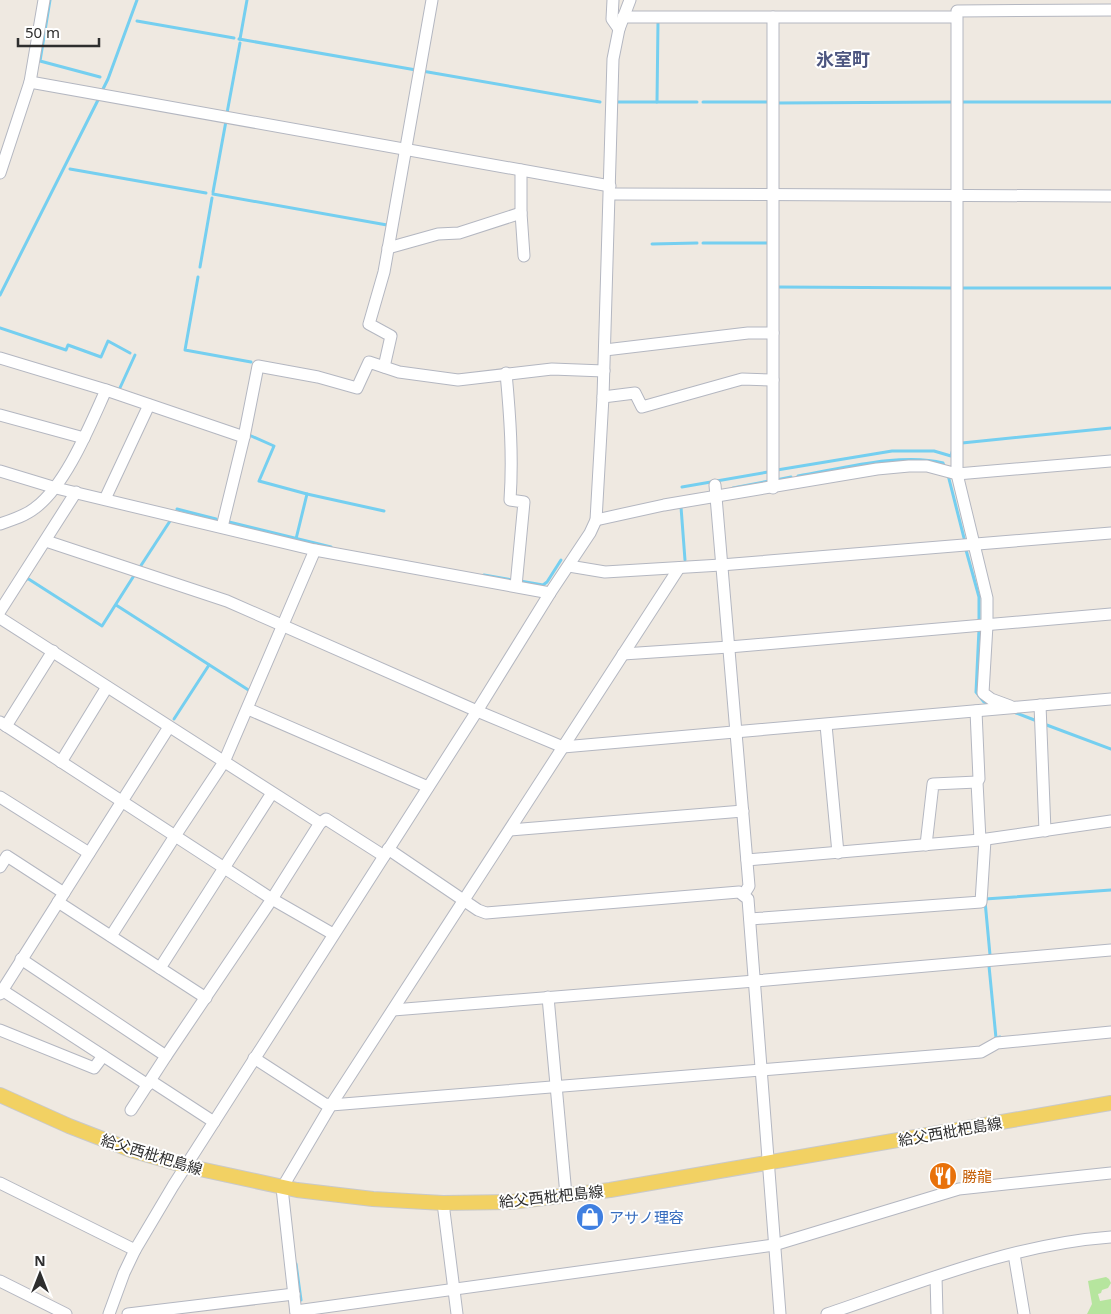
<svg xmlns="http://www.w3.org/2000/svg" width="1111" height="1314" font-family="'Noto Sans','Noto Sans JP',sans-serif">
<rect width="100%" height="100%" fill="#efe9e1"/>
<path fill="#b6e59e" d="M 1106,1277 L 1109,1279 L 1111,1283 L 1108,1288 L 1102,1290 L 1101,1293 L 1098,1294 L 1100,1301 L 1111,1299 L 1111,1314 L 1087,1314 L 1092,1304 L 1088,1281 Z"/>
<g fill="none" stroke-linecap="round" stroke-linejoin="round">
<g stroke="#75cff0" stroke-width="3">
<path d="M 50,0 L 40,61 L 100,77"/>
<path d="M 137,21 L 234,38"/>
<path d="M 239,39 L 416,70"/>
<path d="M 240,39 L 247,0"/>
<path d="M 422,71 L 600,102"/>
<path d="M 101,93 L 108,79 L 137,0"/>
<path d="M 618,102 L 697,102"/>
<path d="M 657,102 L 658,22"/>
<path d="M 703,102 L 769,102"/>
<path d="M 961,102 L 1111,102"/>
<path d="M 777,103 L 953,102"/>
<path d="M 227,113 L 240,43"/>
<path d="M 70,169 L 206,193"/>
<path d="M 213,192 L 226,121"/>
<path d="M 213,194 L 387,225"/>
<path d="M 703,243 L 770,243"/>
<path d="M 652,244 L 697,243"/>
<path d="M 200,267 L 212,198"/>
<path d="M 198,277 L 185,350 L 251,362"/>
<path d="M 776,287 L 953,288"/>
<path d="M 961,288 L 1111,288"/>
<path d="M 0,295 L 99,98"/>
<path d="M 0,328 L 66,350 L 68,345 L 101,357 L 108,341 L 130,353"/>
<path d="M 119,390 L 135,355"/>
<path d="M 249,435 L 274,446 L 259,481 L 307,494 L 296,539"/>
<path d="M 962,443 L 1111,428"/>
<path d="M 777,470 L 892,451 L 934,451 L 951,456 L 952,452"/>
<path d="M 948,475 L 965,542"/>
<path d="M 798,476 C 840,469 902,452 943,463 L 945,468"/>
<path d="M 776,480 L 791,477"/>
<path d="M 682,487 L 768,472"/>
<path d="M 733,488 L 769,481"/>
<path d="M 307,494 L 384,511"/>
<path d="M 681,507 L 685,560"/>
<path d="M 177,509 L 216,519"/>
<path d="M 229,522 L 331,547"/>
<path d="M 966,550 L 979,597 L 979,620"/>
<path d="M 140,567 L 170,521"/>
<path d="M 484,575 L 512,580"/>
<path d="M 26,580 L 27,578 L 102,626 L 135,574"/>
<path d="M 520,581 L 543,585 L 547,582 L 561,560"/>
<path d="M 116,605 L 250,691"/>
<path d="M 979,629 L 976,692 L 984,702 L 990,705"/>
<path d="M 1016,713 L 1037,721"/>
<path d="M 174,719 L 209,665"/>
<path d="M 1044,724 L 1111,749"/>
<path d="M 985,899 L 1111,890"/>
<path d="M 985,901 L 990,955"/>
<path d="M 989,966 L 996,1038 L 1000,1037"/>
<path d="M 296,1264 L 301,1300"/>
</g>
<defs>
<g id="minor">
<path d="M 613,0 L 612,19 L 619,29"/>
<path d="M 957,11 L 1111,10"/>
<path d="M 30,82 L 610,186"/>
<path d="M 521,170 L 521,213 L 524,256"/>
<path d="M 0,173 L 30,82 L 44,0"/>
<path d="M 610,194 L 1111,196"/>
<path d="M 388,248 L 438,234 L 459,233 L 521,213"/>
<path d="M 605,350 L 748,333 L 773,333"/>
<path d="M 0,358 L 106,390 L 244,437"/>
<path d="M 384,367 L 391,336 L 369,324 L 384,272 L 432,0"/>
<path d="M 506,373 C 510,416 513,457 510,500 L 524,502 L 516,586"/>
<path d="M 603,397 L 635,393 L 642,407 L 742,379 L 773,380"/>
<path d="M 0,415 L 84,438"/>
<path d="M 0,471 L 56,488 L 315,550 L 550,593"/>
<path d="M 715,485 L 749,886 L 744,894"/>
<path d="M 773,488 L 773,17"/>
<path d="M 105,499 L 149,405"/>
<path d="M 596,520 L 664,505 L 877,469 L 909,466 L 927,466 L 957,474 L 957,17 L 623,17"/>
<path d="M 0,524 C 12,520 25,516 35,508 C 66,485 90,425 106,390"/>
<path d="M 222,527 L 244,437 L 258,366 L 318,377 L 357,388 L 369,362 L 399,372 L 458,380 L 552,369 L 604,371"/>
<path d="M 46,541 L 227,601 L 477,711 L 563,747 L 1111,699"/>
<path d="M 569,566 L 605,572 L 721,565 L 1111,533"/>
<path d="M 0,611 L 76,492"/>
<path d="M 0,618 L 320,823 L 326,819 L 384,856"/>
<path d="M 623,654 L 729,647 L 1111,614"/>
<path d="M 1040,705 L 1045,831"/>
<path d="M 1010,706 L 991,699 L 983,693 L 987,625 L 987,598 L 957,474 L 1111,461"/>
<path d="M 248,709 L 428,787"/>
<path d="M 976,711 L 979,779 L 977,782 L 980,840"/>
<path d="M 0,722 L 272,899 L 333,934"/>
<path d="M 826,725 L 838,853"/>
<path d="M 6,726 L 53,651"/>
<path d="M 61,762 L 107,687"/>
<path d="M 0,797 L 89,853"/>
<path d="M 510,830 L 743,811"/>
<path d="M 926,845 L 933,784 L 977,782"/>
<path d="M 388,849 L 478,910 L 486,913 L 739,892 L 748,899 L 780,1314"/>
<path d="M 747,860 L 980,840 L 1111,821"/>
<path d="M 0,867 L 7,856 L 64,893"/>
<path d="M 58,902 L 206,998"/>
<path d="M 750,919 L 981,902 L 985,840"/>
<path d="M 111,936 L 175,836 L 224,762 L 315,550"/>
<path d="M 21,959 L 166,1056 L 131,1110"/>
<path d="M 160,968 L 272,793"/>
<path d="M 2,990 L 148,1085"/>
<path d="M 0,994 L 169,727"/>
<path d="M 548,997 L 566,1195"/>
<path d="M 393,1010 L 755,981 L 1111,950"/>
<path d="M 0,1030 L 94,1068 L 103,1056"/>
<path d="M 166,1056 L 272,899 L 320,823"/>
<path d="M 254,1058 L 325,1104 L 331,1105 L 981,1052 L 997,1043 L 1111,1032"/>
<path d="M 151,1081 L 214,1122"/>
<path d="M 0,1183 L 135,1250"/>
<path d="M 443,1203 L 457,1314"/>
<path d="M 1014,1254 L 1024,1314"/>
<path d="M 936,1277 L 937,1314"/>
<path d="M 0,1281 L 66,1314"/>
<path d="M 296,1311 L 774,1245 L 959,1189 L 1111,1173"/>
<path d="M 109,1314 L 124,1273 L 135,1250 L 173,1186 L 477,711 L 550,593 L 590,533 L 596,520 L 603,397 L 613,59 L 619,29 L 630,0"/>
<path d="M 128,1314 L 294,1294"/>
<path d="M 296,1314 L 282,1188 L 331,1105 L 679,568"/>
<path d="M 827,1314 C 919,1283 1013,1244 1111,1237"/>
</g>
<path id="major" d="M 0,1095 L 69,1126 L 131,1150 L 186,1166 L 297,1190 L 373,1199 L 443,1203 L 511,1202 L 610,1190 L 1111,1103"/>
</defs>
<use href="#minor" stroke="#b4b7c1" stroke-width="13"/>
<use href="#major" stroke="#c9c9c9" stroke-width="16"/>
<use href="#minor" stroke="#fff" stroke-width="11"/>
<use href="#major" stroke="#f2d163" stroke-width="14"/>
</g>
<defs>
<symbol id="restaurant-disc" viewBox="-11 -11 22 22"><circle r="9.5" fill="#e8710a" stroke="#fff"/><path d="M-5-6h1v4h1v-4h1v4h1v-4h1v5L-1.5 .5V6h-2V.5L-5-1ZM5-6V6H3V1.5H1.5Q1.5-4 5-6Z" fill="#fff"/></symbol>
<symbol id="shop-disc" viewBox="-11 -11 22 22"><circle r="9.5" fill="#3f7fe0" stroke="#fff"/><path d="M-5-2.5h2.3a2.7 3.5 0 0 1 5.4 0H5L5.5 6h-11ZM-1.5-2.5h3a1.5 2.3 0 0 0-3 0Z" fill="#fff"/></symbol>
</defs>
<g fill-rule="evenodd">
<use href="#restaurant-disc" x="927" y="1160" width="32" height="32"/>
<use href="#shop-disc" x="574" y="1201" width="32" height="32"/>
</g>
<g text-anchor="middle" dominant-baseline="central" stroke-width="4" stroke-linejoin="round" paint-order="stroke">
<g font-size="15" fill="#2e2e2e" stroke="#fff">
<text transform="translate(950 1131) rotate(-10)">給父西枇杷島線</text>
<text transform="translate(152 1154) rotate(17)">給父西枇杷島線</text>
<text transform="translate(551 1196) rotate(-6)">給父西枇杷島線</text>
</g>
<g font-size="15" fill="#c56008" stroke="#fff" text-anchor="start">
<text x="962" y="1176">勝龍</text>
</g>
<g font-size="15" fill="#366cbe" stroke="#fff" text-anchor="start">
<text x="609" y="1217">アサノ理容</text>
</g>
<g font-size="18" font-weight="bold" fill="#4d5680" stroke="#fff">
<text x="843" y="59">氷室町</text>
</g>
</g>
<g transform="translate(40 1274)" stroke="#ffffff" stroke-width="4" paint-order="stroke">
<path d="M0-4L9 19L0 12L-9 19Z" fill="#2e2e2e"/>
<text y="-8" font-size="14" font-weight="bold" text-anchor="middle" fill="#2e2e2e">N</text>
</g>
<path d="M18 38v8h81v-8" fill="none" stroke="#2e2e2e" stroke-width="2.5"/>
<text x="25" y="38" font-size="15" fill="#2e2e2e" stroke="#ffffff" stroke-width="4" paint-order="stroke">50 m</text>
</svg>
